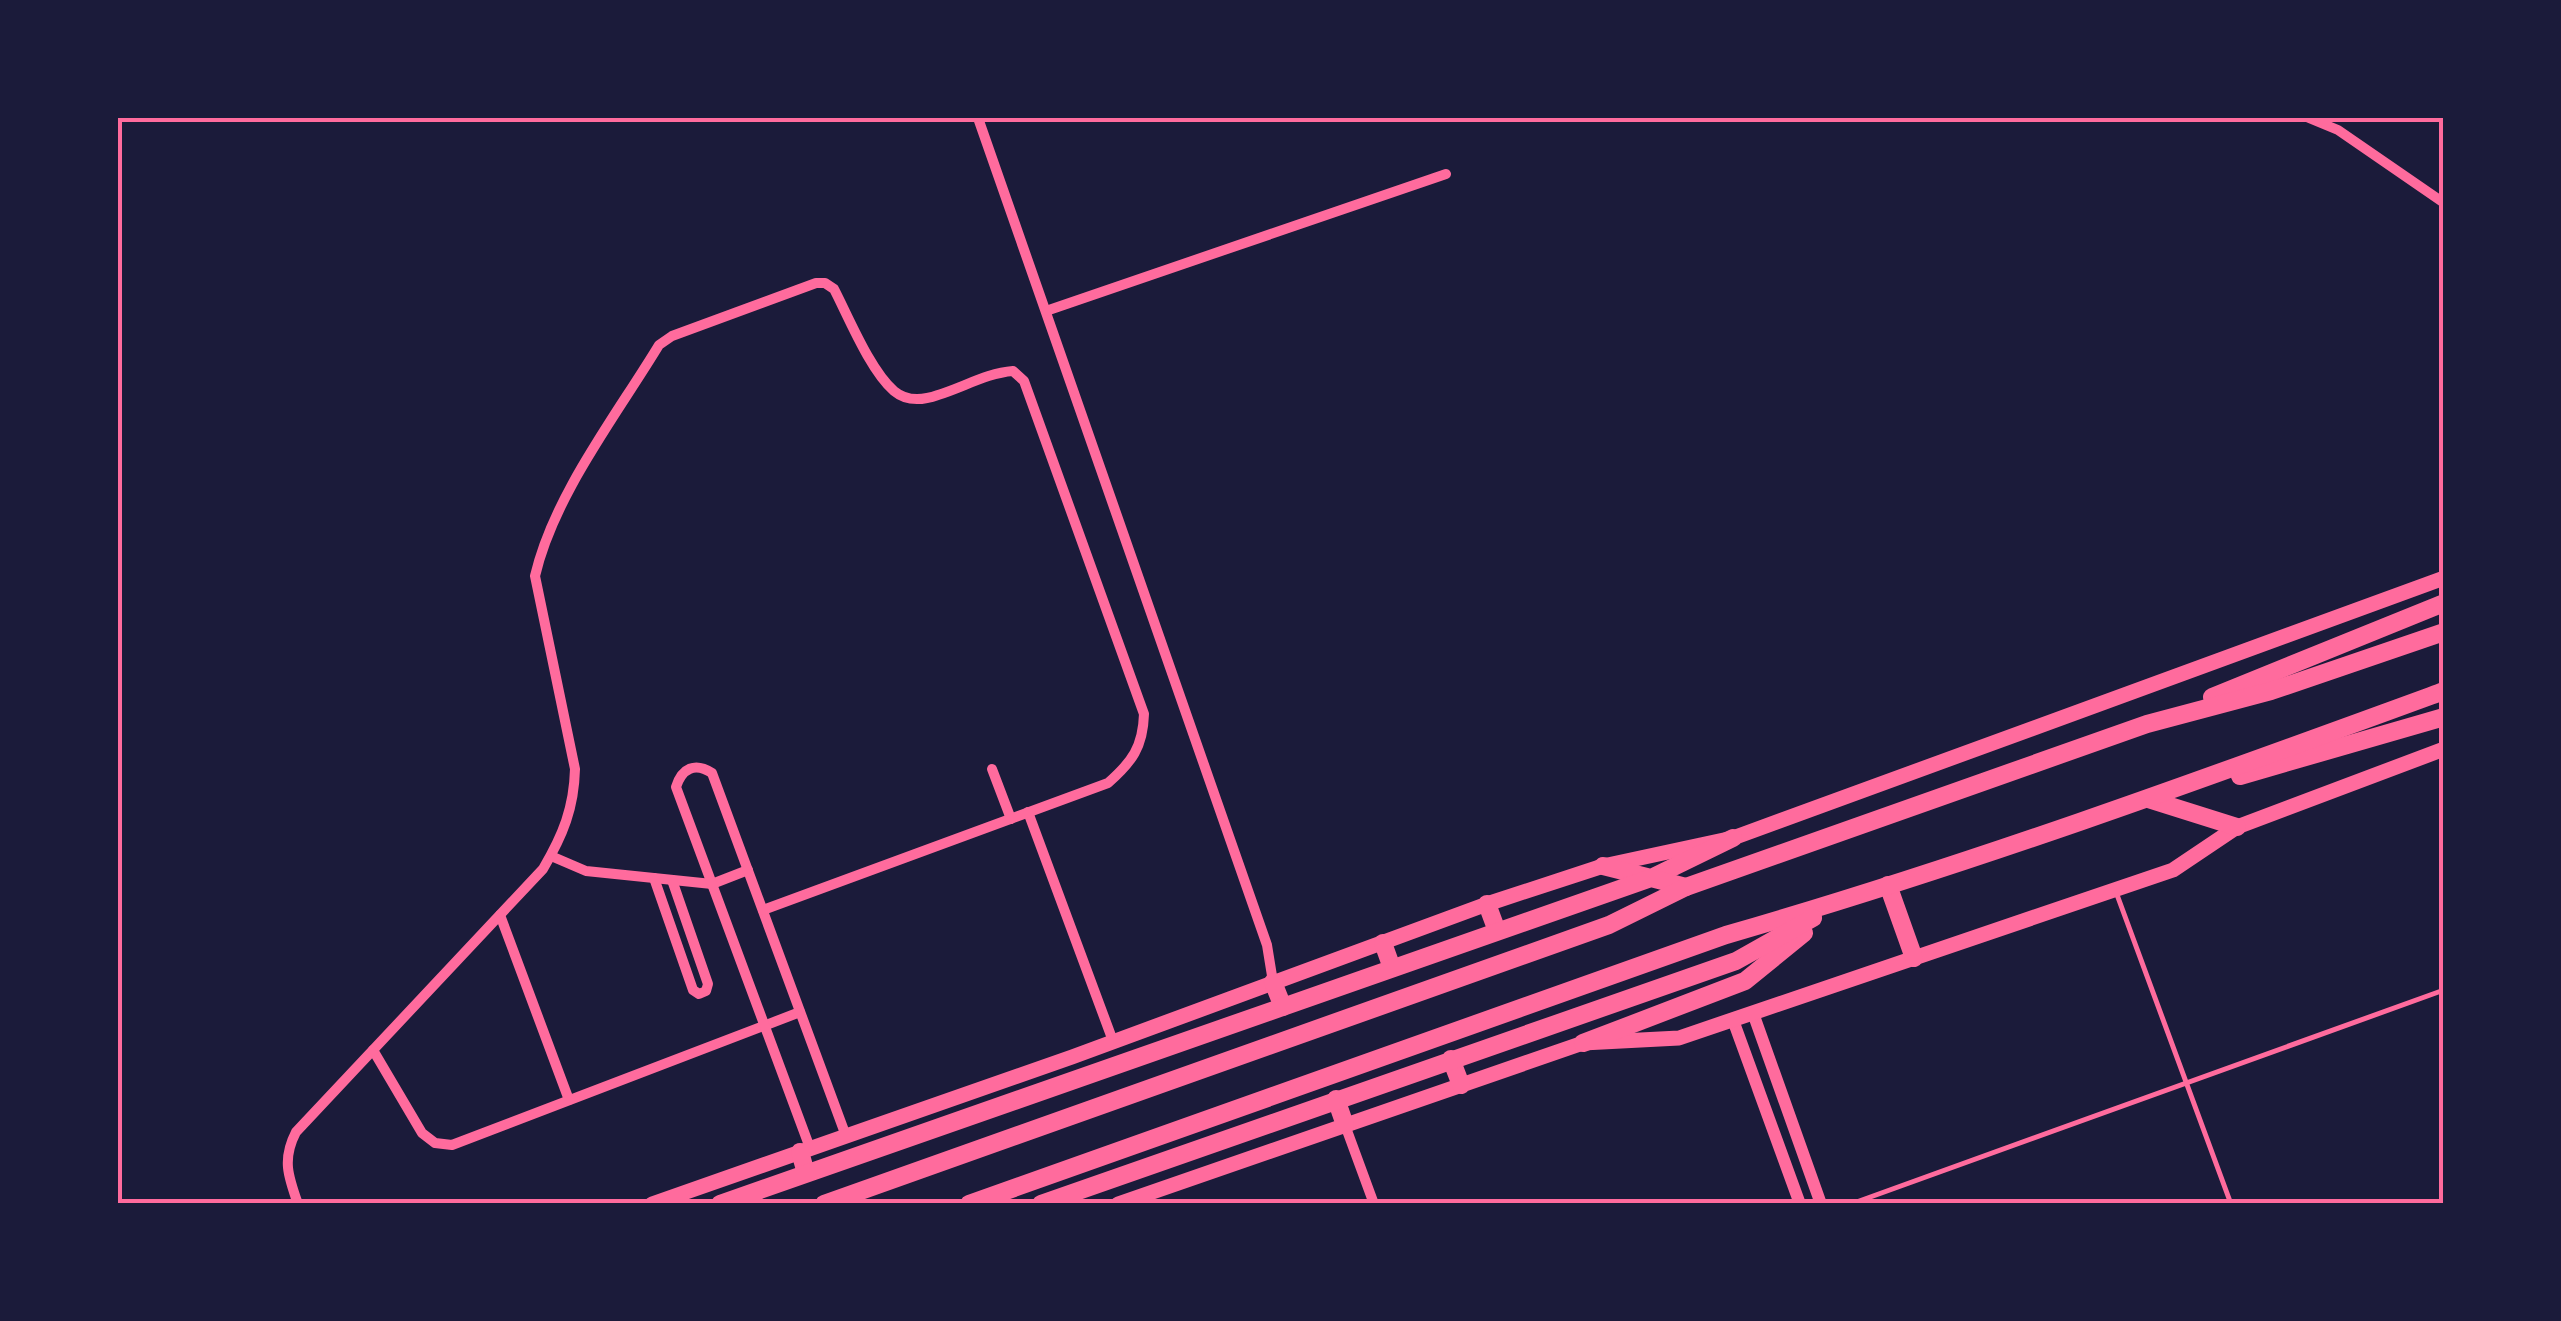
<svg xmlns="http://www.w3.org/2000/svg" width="2561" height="1321" font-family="'Fira Sans Condensed',sans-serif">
<rect width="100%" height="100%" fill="#1b1b3a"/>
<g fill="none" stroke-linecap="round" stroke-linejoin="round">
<g stroke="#ff6b9d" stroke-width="5">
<path d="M 2116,892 L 2231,1204"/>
<path d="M 1851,1204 L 2444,990"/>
</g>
<g stroke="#ff6b9d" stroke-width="10">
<path d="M 978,118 L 1267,945 L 1273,982"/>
<path d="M 2309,118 L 2338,130 L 2444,203"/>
<path d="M 1046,311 L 1446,174"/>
<path d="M 992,769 L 1011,819"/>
<path d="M 1028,812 L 1113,1041"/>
<path d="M 551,856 L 586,871 L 712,884 L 748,870"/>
<path d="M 654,878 L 693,990 L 699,994 L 706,991 L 708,984 L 672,880"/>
<path d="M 500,915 L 569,1100"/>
<path d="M 373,1050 L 422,1133 L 435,1143 L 452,1145 L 800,1012"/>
<path d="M 1345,1125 L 1374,1204"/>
<path d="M 810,1148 L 676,787 C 682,768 695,762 712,773 L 846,1136"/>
<path d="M 298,1204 C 288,1176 282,1159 296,1132 L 543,869 C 563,835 574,808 575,769 L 535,576 C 554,495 616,416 659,345 L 672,336 L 816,283 L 825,283 L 834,289 C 849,318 870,370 894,391 C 907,402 924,400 938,395 C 964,387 987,373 1013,371 L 1024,381 L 1144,714 C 1143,747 1132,762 1108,783 L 763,910"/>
</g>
<g stroke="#ff6b9d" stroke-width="12">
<path d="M 1753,1013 L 1821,1204"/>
<path d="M 1733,1020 L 1800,1204"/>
</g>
<g stroke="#ff6b9d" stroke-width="15">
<path d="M 652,1204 L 1072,1057 L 1487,904 L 1603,866 L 1733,838 L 2444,578"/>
<path d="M 1118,1204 L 1583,1043 L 1679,1038 L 2173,870 L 2237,827 L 2444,749"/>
</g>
<g stroke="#ff6b9d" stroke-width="18">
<path d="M 2212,697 L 2444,603"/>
<path d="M 2240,776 L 2444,717"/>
<path d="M 2148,799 L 2237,827"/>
<path d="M 1603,866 L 1651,878 L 1733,838"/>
<path d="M 1888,885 L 1914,958"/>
<path d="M 1487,904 L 1497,931"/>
<path d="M 1383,943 L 1392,968"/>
<path d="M 1273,982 L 1283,1007"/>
<path d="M 1583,1043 L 1745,981 L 1804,933"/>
<path d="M 1451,1059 L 1461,1085"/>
<path d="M 1336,1099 L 1345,1125"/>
<path d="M 800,1152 L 806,1173"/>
<path d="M 720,1204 L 1651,878 L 1686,887"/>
<path d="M 824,1204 L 1609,925 L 1686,887 L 2147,724 L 2271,691 L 2444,632"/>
<path d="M 969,1204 L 1726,935 C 1969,865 2206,778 2444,691"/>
<path d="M 1041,1204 L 1736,961 L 1813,918"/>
</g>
</g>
<rect width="2561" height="1321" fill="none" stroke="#1b1b3a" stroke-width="240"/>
<rect x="120" y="120" width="2321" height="1081" fill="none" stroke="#ff6b9d" stroke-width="4"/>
</svg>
